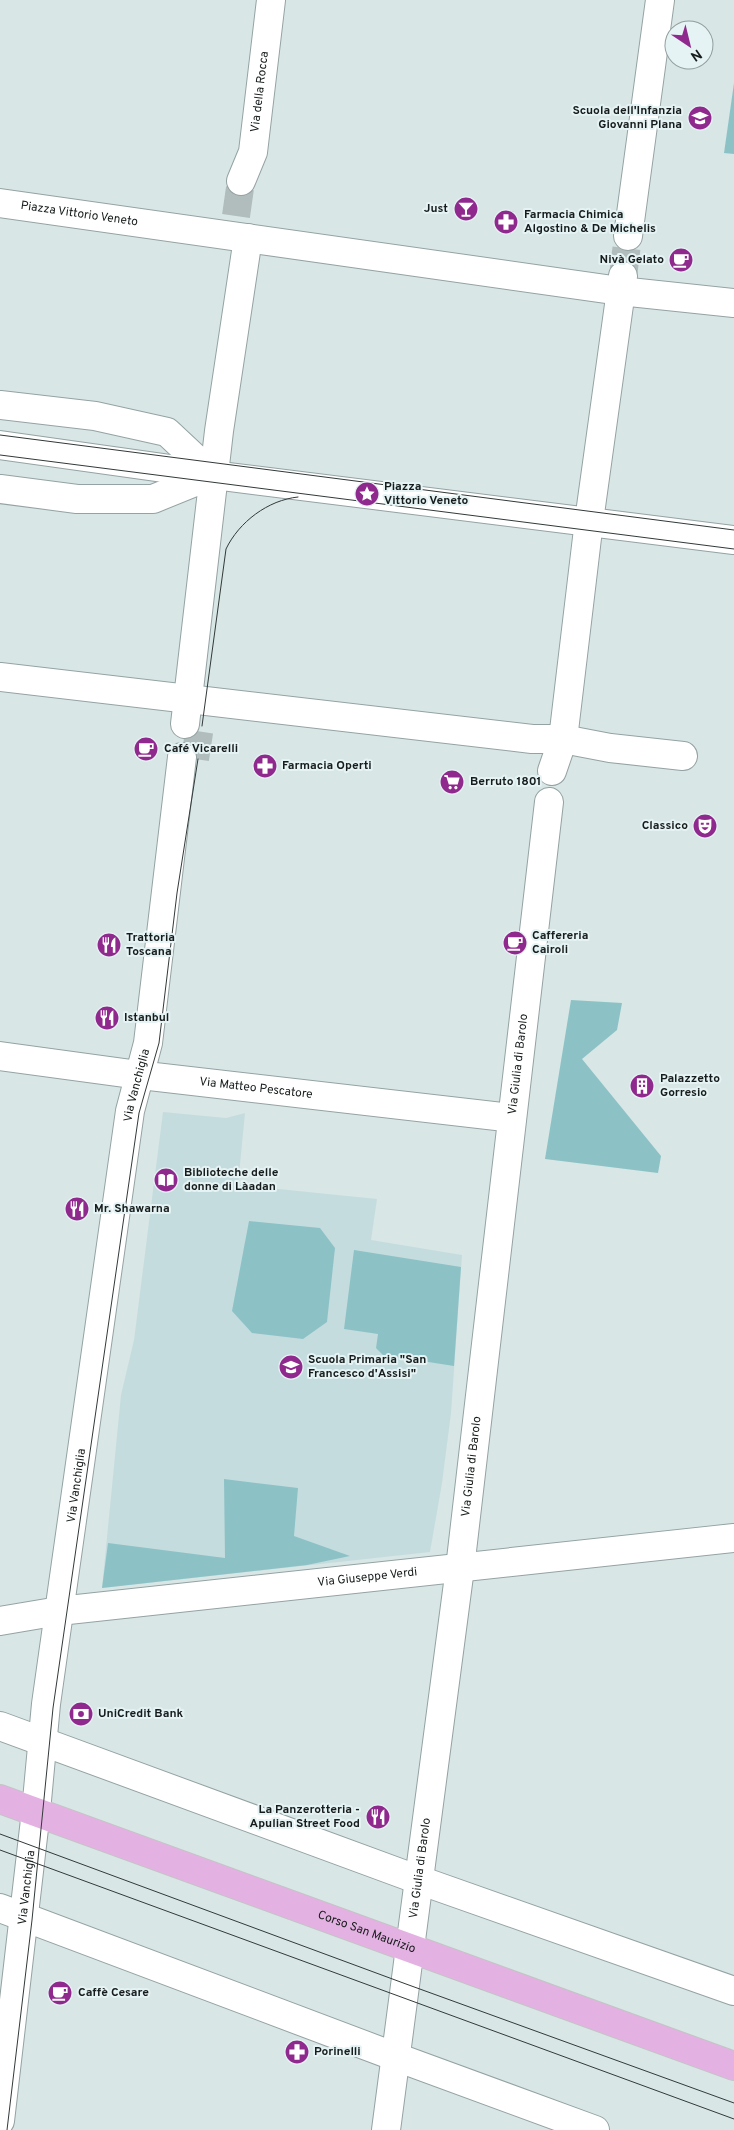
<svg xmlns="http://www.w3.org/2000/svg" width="734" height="2130" font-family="Overpass,sans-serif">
<rect width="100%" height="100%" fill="#d8e6e6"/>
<path fill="#c5dcde" d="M 163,1112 L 226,1118 L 245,1113 L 238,1185 L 377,1199 L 371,1240 L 462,1255 L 451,1413 L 442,1483 L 430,1552 L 102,1588 L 121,1395 L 134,1340 Z"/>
<g fill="#8cc2c6">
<path d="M 734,83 L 734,154 L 724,153 Z"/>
<path d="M 571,1000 L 622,1003 L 617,1030 L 582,1059 L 661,1156 L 658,1173 L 545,1159 Z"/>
<path d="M 249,1221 L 320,1228 L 335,1248 L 327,1322 L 303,1339 L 252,1333 L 232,1311 Z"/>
<path d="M 354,1250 L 461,1267 L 454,1366 L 383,1355 L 376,1348 L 378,1334 L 344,1329 Z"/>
<path d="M 224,1479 L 298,1488 L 294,1536 L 350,1556 L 307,1565 L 102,1588 L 108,1543 L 225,1558 Z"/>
</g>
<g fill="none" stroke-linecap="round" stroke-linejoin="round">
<g stroke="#b1bdbd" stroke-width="28" stroke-dasharray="28 14" stroke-linecap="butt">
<path d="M 236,216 L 241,181"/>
<path d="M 623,276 L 628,236"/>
<path d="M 195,759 L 200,726"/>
</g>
<defs>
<g id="minor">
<path id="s1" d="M 241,181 L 253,152 L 271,0"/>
<path id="s2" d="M 0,203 L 620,291 L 734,303"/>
<path d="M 628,236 L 660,0"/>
<path d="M 0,405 L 95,416 L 167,432 L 213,475"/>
<path d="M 0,445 L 213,475 L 734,540"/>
<path d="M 0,489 L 77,499 L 153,499 L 212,475"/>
<path d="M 0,677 L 532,739 L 563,739 L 610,748 L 683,756"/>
<path d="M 185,724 L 219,431 L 248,238"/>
<path d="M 552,771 L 563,739 L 589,521 L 623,276"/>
<path id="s3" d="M 0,1056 L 139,1075 L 512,1118"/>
<path id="s4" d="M 0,1621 L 59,1611 L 734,1538"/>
<path d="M 0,1726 L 419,1880 L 734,1991"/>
<path d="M 0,1908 L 396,2057 L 595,2130"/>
<path id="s5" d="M 0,2121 L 36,1811 L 46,1704 L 130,1111 L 148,1043 L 182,757"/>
<path id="s6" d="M 386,2130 L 460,1568 L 549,802"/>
</g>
<g id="major">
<path id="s7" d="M 0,1799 L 734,2066"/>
</g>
</defs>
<use href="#minor" stroke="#95a2a3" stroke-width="30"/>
<use href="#major" stroke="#c2c4c4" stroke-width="30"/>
<use href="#minor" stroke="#fff" stroke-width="28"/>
<use href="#major" stroke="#e4b2e2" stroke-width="28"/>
<g stroke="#323939" stroke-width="1">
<path d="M 0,435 L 734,530"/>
<path d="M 0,455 L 734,549"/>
<path d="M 202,726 L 226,549 C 239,522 268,500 298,497"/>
<path d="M 0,1834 L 406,1984 L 734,2103"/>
<path d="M 0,1850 L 734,2119"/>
<path d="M 7,2130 L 32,1920 L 53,1708 L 139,1113 L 159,1043 L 177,893 L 198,759"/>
</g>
</g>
<defs>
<symbol id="school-disc" viewBox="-11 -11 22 22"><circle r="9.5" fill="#90298e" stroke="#e5f3f4"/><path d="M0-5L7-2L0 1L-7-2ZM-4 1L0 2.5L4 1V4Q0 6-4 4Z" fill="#fff"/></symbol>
<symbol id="bar-disc" viewBox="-11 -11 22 22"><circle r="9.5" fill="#90298e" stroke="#e5f3f4"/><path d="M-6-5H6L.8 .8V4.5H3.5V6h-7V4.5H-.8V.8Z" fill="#fff"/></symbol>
<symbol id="pharmacy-disc" viewBox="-11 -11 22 22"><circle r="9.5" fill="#90298e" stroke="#e5f3f4"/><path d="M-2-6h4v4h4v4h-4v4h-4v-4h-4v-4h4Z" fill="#fff"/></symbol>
<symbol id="cafe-disc" viewBox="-11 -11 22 22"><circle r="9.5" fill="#90298e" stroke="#e5f3f4"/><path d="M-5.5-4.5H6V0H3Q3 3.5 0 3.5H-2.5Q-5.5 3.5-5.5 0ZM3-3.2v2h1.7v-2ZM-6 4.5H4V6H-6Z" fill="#fff"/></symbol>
<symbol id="sight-disc" viewBox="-11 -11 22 22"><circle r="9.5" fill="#90298e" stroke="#e5f3f4"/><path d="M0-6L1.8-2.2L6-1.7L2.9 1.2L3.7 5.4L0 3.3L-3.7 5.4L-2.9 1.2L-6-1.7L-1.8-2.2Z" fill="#fff"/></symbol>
<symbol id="supermarket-disc" viewBox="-11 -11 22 22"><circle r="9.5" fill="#90298e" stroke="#e5f3f4"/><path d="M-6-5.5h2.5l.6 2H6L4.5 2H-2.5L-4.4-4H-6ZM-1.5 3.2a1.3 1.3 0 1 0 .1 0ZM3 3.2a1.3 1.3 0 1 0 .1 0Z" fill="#fff"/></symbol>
<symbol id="theatre-disc" viewBox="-11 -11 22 22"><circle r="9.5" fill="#90298e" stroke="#e5f3f4"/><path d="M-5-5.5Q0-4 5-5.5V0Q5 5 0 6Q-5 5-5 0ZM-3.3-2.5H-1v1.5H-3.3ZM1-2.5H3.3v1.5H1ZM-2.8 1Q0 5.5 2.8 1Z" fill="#fff"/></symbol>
<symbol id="restaurant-disc" viewBox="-11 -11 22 22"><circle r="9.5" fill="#90298e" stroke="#e5f3f4"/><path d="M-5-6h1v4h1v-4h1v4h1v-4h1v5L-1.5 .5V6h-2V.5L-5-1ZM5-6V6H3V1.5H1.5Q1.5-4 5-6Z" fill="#fff"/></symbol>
<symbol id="building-disc" viewBox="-11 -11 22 22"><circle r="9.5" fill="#90298e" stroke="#e5f3f4"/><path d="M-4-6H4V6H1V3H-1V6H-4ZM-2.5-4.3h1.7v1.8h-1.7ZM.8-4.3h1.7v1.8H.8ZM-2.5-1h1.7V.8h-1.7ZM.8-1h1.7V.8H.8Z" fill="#fff"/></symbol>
<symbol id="library-disc" viewBox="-11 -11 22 22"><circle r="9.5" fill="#90298e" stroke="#e5f3f4"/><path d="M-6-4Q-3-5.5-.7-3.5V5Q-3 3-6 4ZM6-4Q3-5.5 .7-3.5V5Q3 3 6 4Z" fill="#fff"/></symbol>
<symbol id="bank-disc" viewBox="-11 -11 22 22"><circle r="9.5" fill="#90298e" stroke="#e5f3f4"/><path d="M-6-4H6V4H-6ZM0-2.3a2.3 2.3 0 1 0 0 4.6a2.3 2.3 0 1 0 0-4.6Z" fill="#fff"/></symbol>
</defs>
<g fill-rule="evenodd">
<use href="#school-disc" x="686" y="104" width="28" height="28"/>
<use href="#bar-disc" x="452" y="195" width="28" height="28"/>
<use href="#pharmacy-disc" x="492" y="208" width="28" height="28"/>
<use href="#cafe-disc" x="667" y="246" width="28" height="28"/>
<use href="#sight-disc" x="353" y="480" width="28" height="28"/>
<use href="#cafe-disc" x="132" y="735" width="28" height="28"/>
<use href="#pharmacy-disc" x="251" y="752" width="28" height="28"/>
<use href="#supermarket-disc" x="438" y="768" width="28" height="28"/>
<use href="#theatre-disc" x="691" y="812" width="28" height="28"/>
<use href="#cafe-disc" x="501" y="929" width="28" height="28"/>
<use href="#restaurant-disc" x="95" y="931" width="28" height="28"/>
<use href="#restaurant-disc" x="93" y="1004" width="28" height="28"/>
<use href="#building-disc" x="628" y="1072" width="28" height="28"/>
<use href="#library-disc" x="152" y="1166" width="28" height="28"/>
<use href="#restaurant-disc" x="63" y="1195" width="28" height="28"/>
<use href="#school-disc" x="277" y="1353" width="28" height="28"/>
<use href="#bank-disc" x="67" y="1700" width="28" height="28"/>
<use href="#restaurant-disc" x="364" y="1803" width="28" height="28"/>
<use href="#cafe-disc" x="46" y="1979" width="28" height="28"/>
<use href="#pharmacy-disc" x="283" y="2038" width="28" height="28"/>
</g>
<g text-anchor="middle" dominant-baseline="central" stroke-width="4" stroke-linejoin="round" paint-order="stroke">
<g font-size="12" fill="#161b1b" stroke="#e5f3f4">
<text stroke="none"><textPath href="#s1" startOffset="92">Via della Rocca</textPath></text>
<text stroke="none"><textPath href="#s2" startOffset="80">Piazza Vittorio Veneto</textPath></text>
<text stroke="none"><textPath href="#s6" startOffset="1074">Via Giulia di Barolo</textPath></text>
<text stroke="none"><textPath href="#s5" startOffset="1045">Via Vanchiglia</textPath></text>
<text stroke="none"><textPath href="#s3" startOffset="258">Via Matteo Pescatore</textPath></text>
<text stroke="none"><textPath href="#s6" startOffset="669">Via Giulia di Barolo</textPath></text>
<text stroke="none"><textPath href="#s5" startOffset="640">Via Vanchiglia</textPath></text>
<text stroke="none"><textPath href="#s4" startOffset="370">Via Giuseppe Verdi</textPath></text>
<text stroke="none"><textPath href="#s6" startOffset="264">Via Giulia di Barolo</textPath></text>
<text stroke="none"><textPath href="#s5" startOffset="235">Via Vanchiglia</textPath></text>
<text stroke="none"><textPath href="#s7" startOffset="390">Corso San Maurizio</textPath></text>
</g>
<g font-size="12" font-weight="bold" fill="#161b1b" stroke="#e5f3f4" text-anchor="start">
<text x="682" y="111" text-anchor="end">Scuola dell'Infanzia<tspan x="682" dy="14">Giovanni Plana</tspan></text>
<text x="448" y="209" text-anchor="end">Just</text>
<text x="524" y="215">Farmacia Chimica<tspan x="524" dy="14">Algostino &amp; De Michelis</tspan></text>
<text x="664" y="260" text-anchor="end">Nivà Gelato</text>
<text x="384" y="487">Piazza<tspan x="384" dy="14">Vittorio Veneto</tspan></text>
<text x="164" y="749">Café Vicarelli</text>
<text x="282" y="766">Farmacia Operti</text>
<text x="470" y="782">Berruto 1801</text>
<text x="688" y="826" text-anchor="end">Classico</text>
<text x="532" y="936">Caffereria<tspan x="532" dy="14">Cairoli</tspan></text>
<text x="126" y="938">Trattoria<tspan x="126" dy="14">Toscana</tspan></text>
<text x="124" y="1018">Istanbul</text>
<text x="660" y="1079">Palazzetto<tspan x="660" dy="14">Gorresio</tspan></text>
<text x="184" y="1173">Biblioteche delle<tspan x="184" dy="14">donne di Làadan</tspan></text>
<text x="94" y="1209">Mr. Shawarna</text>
<text x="308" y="1360">Scuola Primaria "San<tspan x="308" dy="14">Francesco d'Assisi"</tspan></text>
<text x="98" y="1714">UniCredit Bank</text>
<text x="360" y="1810" text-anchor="end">La Panzerotteria -<tspan x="360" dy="14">Apulian Street Food</tspan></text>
<text x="78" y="1993">Caffè Cesare</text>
<text x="314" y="2052">Porinelli</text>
</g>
</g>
<g transform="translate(689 45) rotate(145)"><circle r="24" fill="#e5f3f4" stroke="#929d9d"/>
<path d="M0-4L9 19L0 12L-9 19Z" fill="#90298e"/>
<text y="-8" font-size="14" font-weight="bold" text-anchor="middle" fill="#161b1b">N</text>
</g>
</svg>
